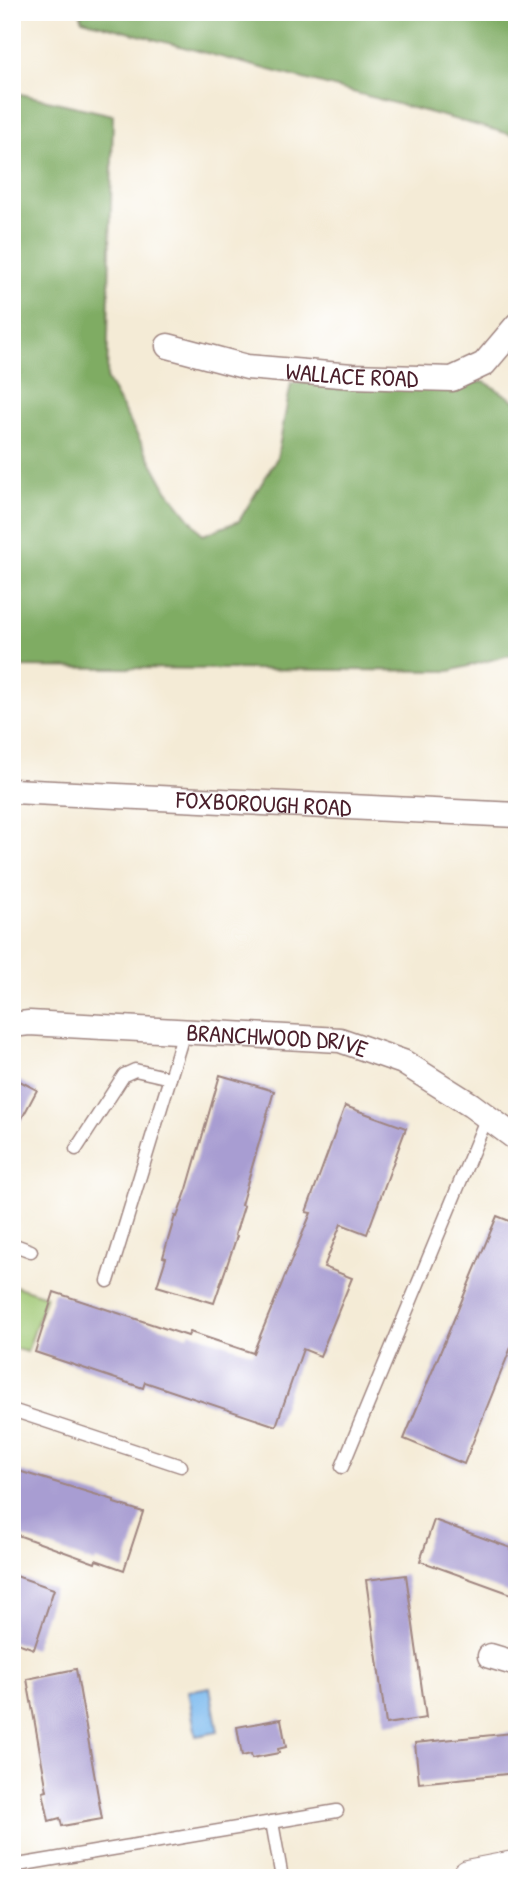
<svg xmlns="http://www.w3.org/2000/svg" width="529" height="1890" font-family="'Patrick Hand',sans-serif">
<rect width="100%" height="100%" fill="#fff"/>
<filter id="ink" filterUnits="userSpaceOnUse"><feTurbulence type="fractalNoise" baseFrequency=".0143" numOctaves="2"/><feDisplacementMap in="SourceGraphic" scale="14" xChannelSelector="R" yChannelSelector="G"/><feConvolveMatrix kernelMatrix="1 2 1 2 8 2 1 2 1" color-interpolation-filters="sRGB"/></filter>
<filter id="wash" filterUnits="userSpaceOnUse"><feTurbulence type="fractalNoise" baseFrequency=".00686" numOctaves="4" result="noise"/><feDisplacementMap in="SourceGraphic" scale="28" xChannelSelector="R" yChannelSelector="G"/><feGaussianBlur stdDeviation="1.57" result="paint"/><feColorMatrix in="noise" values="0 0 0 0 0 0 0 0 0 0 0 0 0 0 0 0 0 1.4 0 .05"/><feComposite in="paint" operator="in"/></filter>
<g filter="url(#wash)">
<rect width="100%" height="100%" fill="#f4ebd6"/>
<path fill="#9fc772" stroke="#74734e" stroke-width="2" d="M 12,1285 L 46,1296 L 27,1352 L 12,1348 Z"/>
<g fill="#7fac64" stroke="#646648" stroke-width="2">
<path d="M 80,12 L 517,12 L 517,136 L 82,20 Z"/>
<path d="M 12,92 L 113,115 L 107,380 L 167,490 L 203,535 L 239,521 L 277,458 L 291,383 L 485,382 L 517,402 L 517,653 L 450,671 L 12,667 Z"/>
</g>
<path fill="#7ab9ee" stroke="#626c8c" stroke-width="2" d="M 210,1687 L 218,1732 L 196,1736 L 188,1691 Z"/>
<g id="blocks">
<g fill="#a89dd2">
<path d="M 220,1075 L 274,1091 L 241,1205 L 244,1206 L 235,1235 L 237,1236 L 214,1303 L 157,1286 L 166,1258 L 163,1257 L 175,1216 L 177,1217 L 187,1189 Z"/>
<path d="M 12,1077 L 37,1090 L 12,1137 Z"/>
<path d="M 345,1106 L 406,1128 L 367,1234 L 341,1224 L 324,1267 L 352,1278 L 320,1356 L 303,1349 L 276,1426 L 145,1382 L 143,1388 L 35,1352 L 54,1292 L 188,1336 L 190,1332 L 253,1353 L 311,1213 L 306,1212 Z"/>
<path d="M 497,1216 L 517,1224 L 517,1347 L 512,1345 L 464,1464 L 404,1439 Z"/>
<path d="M 12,1469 L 114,1500 L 114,1503 L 143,1512 L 124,1570 L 96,1560 L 95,1563 L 12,1533 Z"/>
<path d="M 434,1520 L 511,1548 L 510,1550 L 517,1553 L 517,1596 L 420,1561 Z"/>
<path d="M 406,1575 L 426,1718 L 386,1724 L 366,1580 Z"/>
<path d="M 16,1576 L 54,1589 L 34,1649 L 12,1641 L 12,1587 Z"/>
<path d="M 76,1669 L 102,1819 L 62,1826 L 60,1818 L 49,1821 L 43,1792 L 47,1791 L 27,1679 Z"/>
<path d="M 281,1719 L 286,1747 L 278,1749 L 279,1753 L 252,1758 L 251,1754 L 242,1756 L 237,1727 Z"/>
<path d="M 512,1733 L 516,1773 L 419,1783 L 415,1743 Z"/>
</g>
</g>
</g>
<g filter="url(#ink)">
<use href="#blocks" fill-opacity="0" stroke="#9f8580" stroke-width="2"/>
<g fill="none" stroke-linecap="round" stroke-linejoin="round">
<defs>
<g id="service">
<path d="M 76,1149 L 124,1075 L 135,1070 L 170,1078"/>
<path d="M 12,1244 L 31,1251"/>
<path d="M 108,1281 L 184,1032"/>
<path d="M 12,1410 L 181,1466"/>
<path d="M 342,1467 L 487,1117"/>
<path d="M 272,1822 L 282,1878"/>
<path d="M 12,1866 L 337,1811"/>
</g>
<g id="minor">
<path id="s1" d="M 168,346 L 247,367 L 352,376 L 452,379 L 484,364 L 517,325"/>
<path id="s2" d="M 12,791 L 517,815"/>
<path id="s3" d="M 12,1025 L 29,1023 L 340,1040 L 403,1062 L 471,1105 L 517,1139"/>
<path d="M 490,1656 L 517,1664"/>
</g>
<path id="primary" d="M 470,1878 L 517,1869"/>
</defs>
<use href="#service" stroke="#9f8580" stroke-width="15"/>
<use href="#minor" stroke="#9f8580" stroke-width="27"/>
<use href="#primary" stroke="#9f8580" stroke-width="39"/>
<use href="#service" stroke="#fff" stroke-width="12"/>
<use href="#minor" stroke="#fff" stroke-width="24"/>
<use href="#primary" stroke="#fff" stroke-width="37"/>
</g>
</g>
<g text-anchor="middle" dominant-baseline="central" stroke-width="6" stroke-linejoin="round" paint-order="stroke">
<g font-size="24" fill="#4a1f2b" stroke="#fff">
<text stroke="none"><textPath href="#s1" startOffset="187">WALLACE ROAD</textPath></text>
<text stroke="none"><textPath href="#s2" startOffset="252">FOXBOROUGH ROAD</textPath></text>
<text stroke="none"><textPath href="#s3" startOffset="266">BRANCHWOOD DRIVE</textPath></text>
</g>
</g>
<rect width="529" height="1890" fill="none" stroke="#fff" stroke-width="42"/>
</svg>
